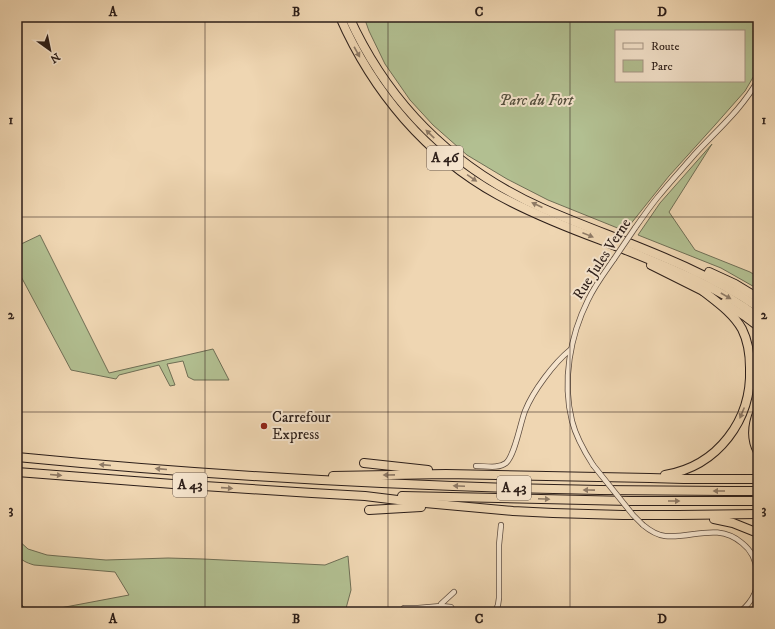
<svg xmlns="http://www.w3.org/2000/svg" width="775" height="629" font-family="'IM FELL DW Pica',serif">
<rect width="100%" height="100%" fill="#efd6b2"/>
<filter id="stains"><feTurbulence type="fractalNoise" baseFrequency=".005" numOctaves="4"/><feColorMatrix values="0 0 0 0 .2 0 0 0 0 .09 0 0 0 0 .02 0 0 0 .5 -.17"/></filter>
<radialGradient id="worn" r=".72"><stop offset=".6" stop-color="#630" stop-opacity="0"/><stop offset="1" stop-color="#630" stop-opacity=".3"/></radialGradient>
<g fill="#b2bf91" stroke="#6f6e55" fill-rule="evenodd">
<path d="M 364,17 L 758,17 L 758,65 L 755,74 L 745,91 L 715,125 L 669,176 L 625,231 L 548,200 L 507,179 L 467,155 L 433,125 L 410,100 L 385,64 L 369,31 ZM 616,31 L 744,31 L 744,81 L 616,81 Z"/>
<path d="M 712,144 L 669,212 L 695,250 L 750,272 L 758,277 L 758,289 L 721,268 L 638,235 L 660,203 Z"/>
<path d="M 40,235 L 109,373 L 213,349 L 229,380 L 194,380 L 188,377 L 183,361 L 167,364 L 175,385 L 170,386 L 159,365 L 119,375 L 116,379 L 71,370 L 17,269 L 17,246 Z"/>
<path d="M 17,539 L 28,549 L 47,555 L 58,556 L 106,560 L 168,558 L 203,559 L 325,565 L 348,556 L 351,590 L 345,612 L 17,612 L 17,599 L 27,611 L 60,608 L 129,595 L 115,572 L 34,565 C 17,560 17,555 17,539 Z"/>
</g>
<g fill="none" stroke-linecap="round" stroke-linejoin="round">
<defs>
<g id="street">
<path d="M 635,228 C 642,218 649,208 657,198 C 669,183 682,169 695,154 C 717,130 742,109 758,80"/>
<path d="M 593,465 C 584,451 576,437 572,421 C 562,381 570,336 588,300 C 595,285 605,272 614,259"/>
<path d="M 476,466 C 486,466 498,469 506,463 C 515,455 520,424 525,411 C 533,391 554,363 570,350"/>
<path d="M 643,525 C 649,530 657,535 665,536 C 692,539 717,522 742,543 C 751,550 756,560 757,572 C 760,588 752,602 740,612"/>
<path d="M 441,606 L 441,604 L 454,592"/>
<path d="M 404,608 L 418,608 L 441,606 L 451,607 L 454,612"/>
<path d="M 495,612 L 498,605 L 499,598 L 499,545 L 501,525"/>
</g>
<g id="highway">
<path d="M 340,17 C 373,92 426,155 498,195 C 531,213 566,227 601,240 C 655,262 711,282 758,317"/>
<path d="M 349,17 C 389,105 453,168 542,208 C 615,240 692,262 758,307"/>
<path d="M 651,265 L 707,293"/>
<path d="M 709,272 L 735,284 L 758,298"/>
<path d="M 724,303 L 746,317 L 758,326"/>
<path d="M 758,411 C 752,425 751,439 758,452"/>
<path d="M 17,457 C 263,481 511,492 758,491"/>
<path d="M 364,463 L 428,470"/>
<path d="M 17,472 L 173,484 L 312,493 L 365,496 L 414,502 L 513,511 L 553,513 L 623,515 L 679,515 L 758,514"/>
<path d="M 665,475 C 718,466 752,420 750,368 C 750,354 748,341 742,329 C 733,313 717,302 703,291"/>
<path d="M 333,476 L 446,474 L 650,478 L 684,479 L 758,479"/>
<path d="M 402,496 L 630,501 L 758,501"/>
<path d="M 369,510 L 421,507"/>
<path d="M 714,519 L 733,523 L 758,533"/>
</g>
</defs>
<use href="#street" stroke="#5d4c3f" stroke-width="6"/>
<use href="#highway" stroke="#2c1e19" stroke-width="10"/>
<use href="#street" stroke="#f5e4cd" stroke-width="4.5"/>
<use href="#highway" stroke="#efd6b2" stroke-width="8"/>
<defs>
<g id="street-bridge">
<path d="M 614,259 L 635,228"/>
<path d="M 593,465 L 633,515 L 643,525"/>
</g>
</defs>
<use href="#street-bridge" stroke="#5d4c3f" stroke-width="6" stroke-linecap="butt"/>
<use href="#street-bridge" stroke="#f5e4cd" stroke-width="4.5"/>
</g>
<defs><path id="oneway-solid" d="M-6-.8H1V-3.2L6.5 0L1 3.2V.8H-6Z"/></defs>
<g fill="#8e7a66">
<use href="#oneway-solid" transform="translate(357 52) rotate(61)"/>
<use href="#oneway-solid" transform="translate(430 134) rotate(-136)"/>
<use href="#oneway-solid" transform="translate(472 178) rotate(35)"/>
<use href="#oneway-solid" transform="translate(537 205) rotate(-155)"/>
<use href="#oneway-solid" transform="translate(588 235) rotate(22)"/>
<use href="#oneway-solid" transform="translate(726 296) rotate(30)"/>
<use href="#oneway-solid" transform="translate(742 413) rotate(113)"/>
<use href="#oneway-solid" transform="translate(105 465) rotate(-175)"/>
<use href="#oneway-solid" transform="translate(161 469) rotate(-175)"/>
<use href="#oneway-solid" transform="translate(56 475) rotate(5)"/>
<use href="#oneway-solid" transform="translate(389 475) rotate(179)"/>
<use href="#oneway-solid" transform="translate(459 486) rotate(-178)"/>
<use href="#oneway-solid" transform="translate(227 488) rotate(4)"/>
<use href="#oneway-solid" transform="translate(589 490) rotate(-179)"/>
<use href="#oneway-solid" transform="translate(719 491) rotate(180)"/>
<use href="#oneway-solid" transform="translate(544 499) rotate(2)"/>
<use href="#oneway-solid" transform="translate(674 501)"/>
</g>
<path fill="none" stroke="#2c1e19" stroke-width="1" stroke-opacity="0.55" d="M 205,17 L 205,612M 388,17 L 388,612M 570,17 L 570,612M 17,217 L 758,217M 17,412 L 758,412"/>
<circle fill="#8f2418" stroke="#f5e4cd" stroke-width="1.5" cx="264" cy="426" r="4"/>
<g text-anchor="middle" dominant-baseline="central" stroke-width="4" stroke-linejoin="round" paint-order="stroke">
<g fill="#f5e4cd" stroke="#68594f" stroke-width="1">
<rect x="427" y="146" width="36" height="24" rx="3"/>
<rect x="173" y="473" width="34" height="24" rx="3"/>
<rect x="497" y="476" width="34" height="24" rx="3"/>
</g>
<g font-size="14" font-weight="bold" fill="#2c1e19">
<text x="445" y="158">A 46</text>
<text x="190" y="485">A 43</text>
<text x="514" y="488">A 43</text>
</g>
<g font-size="15" font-style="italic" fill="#544e3d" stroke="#f5e4cd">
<text x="536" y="100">Parc du Fort</text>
</g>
<g font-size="15" fill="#2c1e19" stroke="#f5e4cd">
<text transform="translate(602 259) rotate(-57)">Rue Jules Verne</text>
</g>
<g font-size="15" fill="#2c1e19" stroke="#f5e4cd" text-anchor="start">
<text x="272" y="417">Carrefour<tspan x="272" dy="17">Express</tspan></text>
</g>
</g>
<rect width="775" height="629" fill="none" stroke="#efd6b2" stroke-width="44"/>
<rect x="615" y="30" width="130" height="52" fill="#f5e4cd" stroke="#a59585"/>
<rect x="623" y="43" width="20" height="6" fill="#f5e4cd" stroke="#a59585"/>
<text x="651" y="50" font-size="12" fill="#2c1e19">Route</text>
<rect x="623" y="60" width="20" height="12" fill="#b2bf91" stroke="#a59585"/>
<text x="651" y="70" font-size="12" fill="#2c1e19">Parc</text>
<g transform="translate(50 50) rotate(147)" stroke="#f5e4cd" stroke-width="3" paint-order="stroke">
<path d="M0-3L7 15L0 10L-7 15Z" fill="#2c1e19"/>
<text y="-6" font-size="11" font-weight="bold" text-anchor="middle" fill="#2c1e19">N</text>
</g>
<rect x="22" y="22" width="731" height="585" fill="none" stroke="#2c1e19" stroke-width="1.5"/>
<g font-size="13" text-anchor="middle" font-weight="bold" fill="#2c1e19">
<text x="113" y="16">A</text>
<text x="296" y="16">B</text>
<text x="479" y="16">C</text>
<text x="662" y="16">D</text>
<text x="11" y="124">1</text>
<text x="764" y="124">1</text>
<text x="11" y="319">2</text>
<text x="764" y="319">2</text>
<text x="11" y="514">3</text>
<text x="764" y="514">3</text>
<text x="113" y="623">A</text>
<text x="296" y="623">B</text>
<text x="479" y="623">C</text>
<text x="662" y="623">D</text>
</g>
<rect width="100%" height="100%" filter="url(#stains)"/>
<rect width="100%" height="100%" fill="url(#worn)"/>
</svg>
